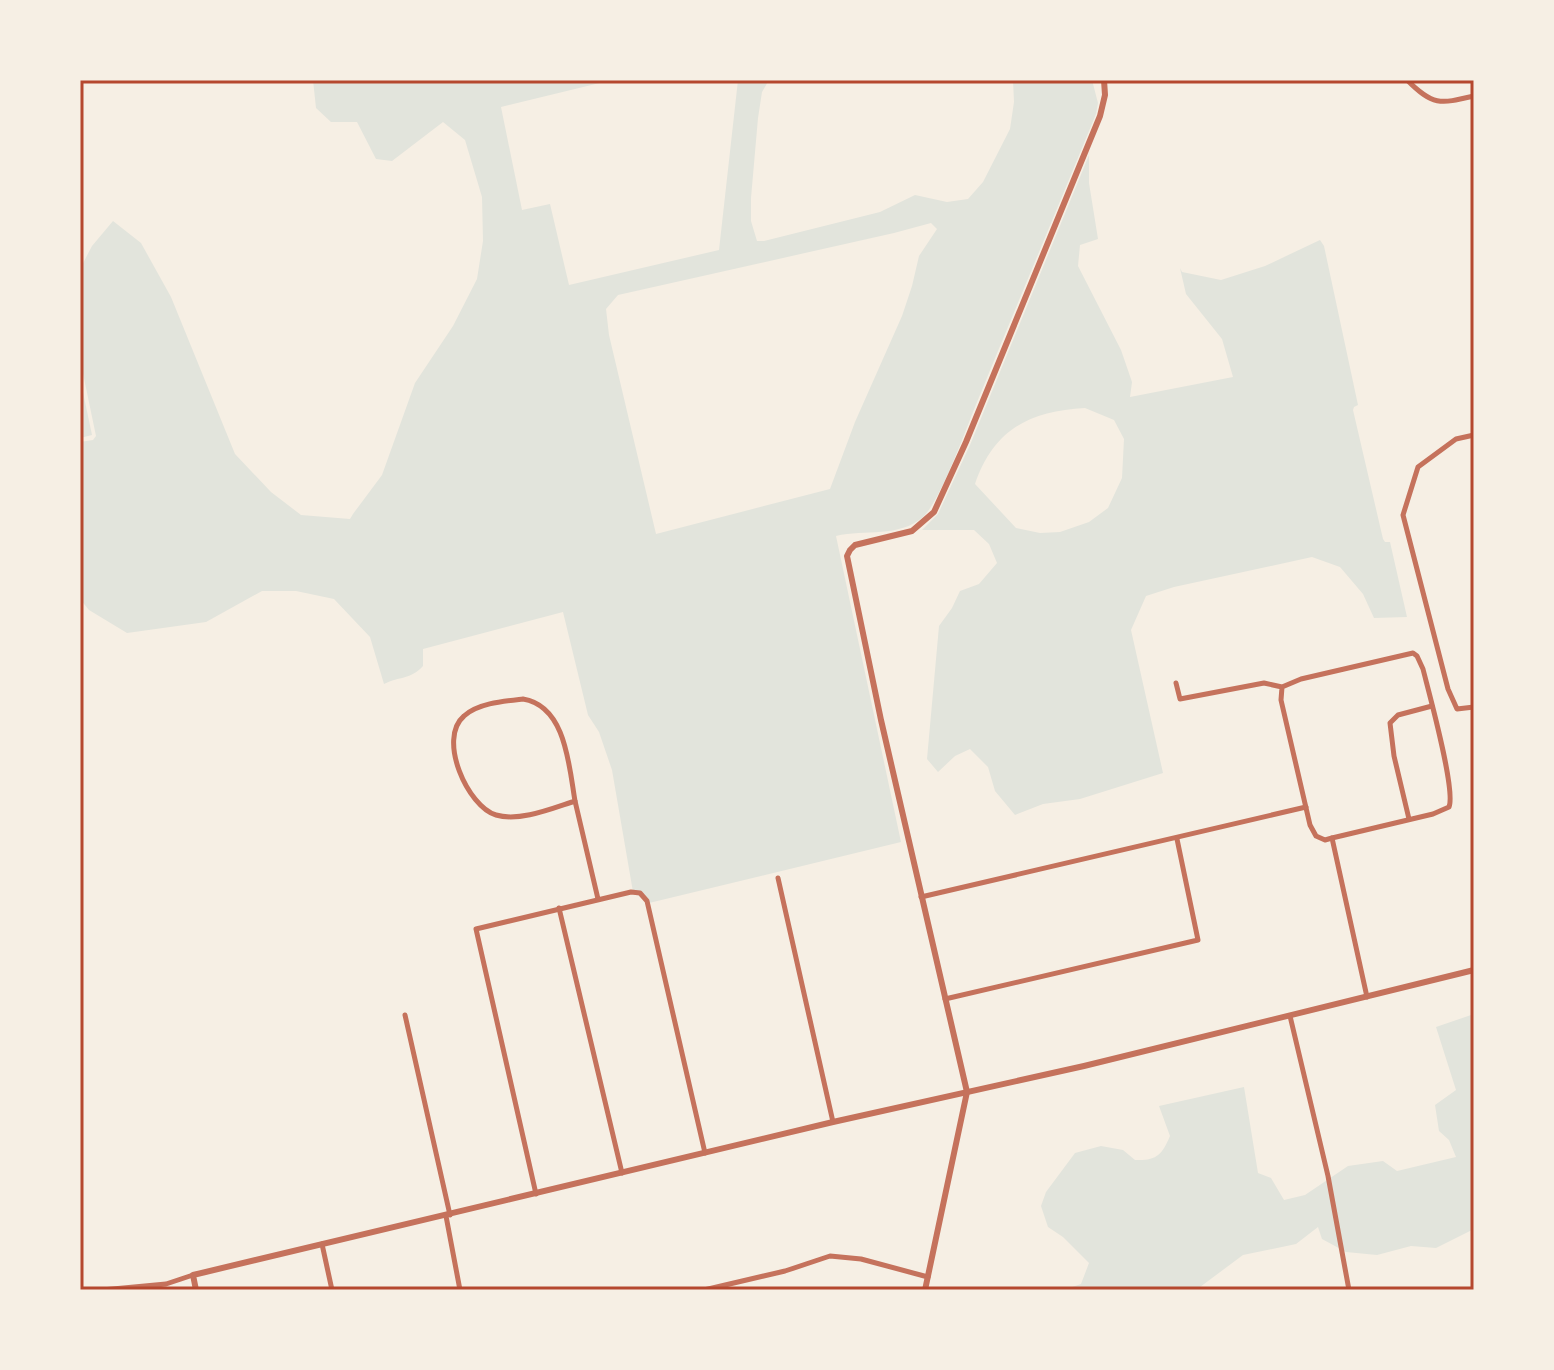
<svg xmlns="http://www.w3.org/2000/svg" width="1554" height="1370" font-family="'Noto Serif',serif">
<rect width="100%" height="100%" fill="#f6efe4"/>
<g fill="#e2e4dc" fill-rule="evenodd">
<path d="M 313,80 L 612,80 L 501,107 L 522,210 L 550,204 L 569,285 L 719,250 L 738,80 L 769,80 L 762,92 L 758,118 L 751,198 L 751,221 L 757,241 L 764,241 L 880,212 L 915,195 L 947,202 L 968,199 L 983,182 L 1010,129 L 1014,102 L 1013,80 L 1092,80 L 1098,103 L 1096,114 C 1056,212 1015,309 975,407 C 965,432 940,501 923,517 C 899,538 865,529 836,536 L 901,842 L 649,903 L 633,892 L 612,770 L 599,732 L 588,715 L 563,612 L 423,649 L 423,666 C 410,680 400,676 384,684 L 370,637 L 334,599 L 296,591 L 262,591 L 206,622 L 127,633 L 89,610 L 80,599 L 80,442 L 93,440 L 96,436 L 80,359 L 80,269 L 92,246 L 113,221 L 141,243 L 171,297 L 235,454 L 271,492 L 301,515 L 350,519 L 353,514 L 382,475 L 415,383 L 453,326 L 477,279 L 483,241 L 482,197 L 465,140 L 443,122 L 392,161 L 376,159 L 357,122 L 331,122 L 316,108 ZM 931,223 L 937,229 L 919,256 L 912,286 L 902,316 L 855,422 L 830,489 L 656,534 L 609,335 L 606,309 L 618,295 L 894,233 Z"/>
<path d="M 1089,155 L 1089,183 L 1098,239 L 1080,245 L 1078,266 L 1121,350 L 1132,382 L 1130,397 L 1233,377 L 1222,339 L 1186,294 L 1180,268 L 1182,272 L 1221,280 L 1265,266 L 1320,240 L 1324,246 L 1358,405 L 1354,407 L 1353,410 L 1383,539 L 1385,542 L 1390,542 L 1407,617 L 1374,618 L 1363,594 L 1340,567 L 1312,557 L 1174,587 L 1146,596 L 1131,630 L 1163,773 L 1080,799 L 1043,804 L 1015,815 L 995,791 L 988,767 L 970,749 L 955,756 L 938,772 L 927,759 L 939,626 L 952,608 L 960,591 L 979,584 L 997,563 L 989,544 L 974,530 L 922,530 L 938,514 L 970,445 ZM 1085,408 L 1114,420 L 1124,439 L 1122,478 L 1108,508 L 1089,522 L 1060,532 L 1040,533 L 1016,528 L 975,484 C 994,429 1030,411 1085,408 Z"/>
<path d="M 80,378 L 92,435 L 80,438 Z"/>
<path d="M 1474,1014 L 1474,1229 L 1436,1248 L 1411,1246 L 1377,1255 L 1346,1252 L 1322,1239 L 1318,1227 L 1296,1244 L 1243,1255 L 1196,1290 L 1063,1290 L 1081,1284 L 1089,1263 L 1063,1237 L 1048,1227 L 1041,1206 L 1046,1192 L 1075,1153 L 1101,1146 L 1123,1150 L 1135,1160 C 1156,1161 1162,1155 1170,1136 L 1159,1106 L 1244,1087 L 1258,1173 L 1271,1178 L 1284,1200 L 1305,1195 L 1348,1166 L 1383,1161 L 1397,1171 L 1456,1157 L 1449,1140 L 1439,1131 L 1435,1105 L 1456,1090 L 1436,1027 Z"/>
</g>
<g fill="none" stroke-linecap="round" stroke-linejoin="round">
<g stroke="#c5725c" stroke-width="5">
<path d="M 1407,80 C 1433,106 1440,104 1474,96"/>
<path d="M 1474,435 L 1456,439 L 1418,467 L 1403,515 L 1448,689 L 1457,709 L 1474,707"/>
<path d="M 1474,475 L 1474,487"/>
<path d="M 1176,683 L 1180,699 L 1264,683 L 1282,687 L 1301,679 L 1413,653 L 1417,656 L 1423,669 C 1429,693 1456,790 1449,807 L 1433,814 L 1332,838 L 1325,840 L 1316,836 L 1310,825 L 1281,700 L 1282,687"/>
<path d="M 523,699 C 566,706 569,766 575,801 C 553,808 520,822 496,815 C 468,807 437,739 464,716 C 478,703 505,701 523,699 Z"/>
<path d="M 575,801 L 598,899"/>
<path d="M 1409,819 L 1394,756 L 1390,723 L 1398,715 L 1432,706"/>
<path d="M 1332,838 L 1367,997"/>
<path d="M 778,878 L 833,1122"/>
<path d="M 921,897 L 1306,807"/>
<path d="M 559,908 L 622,1173"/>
<path d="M 945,999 L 1198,940 L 1177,839"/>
<path d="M 405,1015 L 450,1215"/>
<path d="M 1290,1016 L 1328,1176 L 1349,1290"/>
<path d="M 536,1194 L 476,929 L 631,892 L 640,893 L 647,901 L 705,1153"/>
<path d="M 446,1216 L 460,1290"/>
<path d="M 322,1244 L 332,1290"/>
<path d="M 102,1290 L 166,1284 L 193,1275"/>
<path d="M 704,1290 L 785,1271 L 830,1256 L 861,1259 L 928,1277"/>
</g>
<g stroke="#c5725c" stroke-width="6">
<path d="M 196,1290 L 193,1275 L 833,1122 L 1084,1066 L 1474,970"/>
<path d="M 925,1290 L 967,1092 L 881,720 L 847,556 L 850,550 L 855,545 L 912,531 L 934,512 L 966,442 L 1100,116 L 1105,95 L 1104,80"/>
</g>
</g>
<rect width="1554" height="1370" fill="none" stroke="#f6efe4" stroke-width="164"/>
<rect x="82" y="82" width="1390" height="1206" fill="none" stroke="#b5482f" stroke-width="3"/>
</svg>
